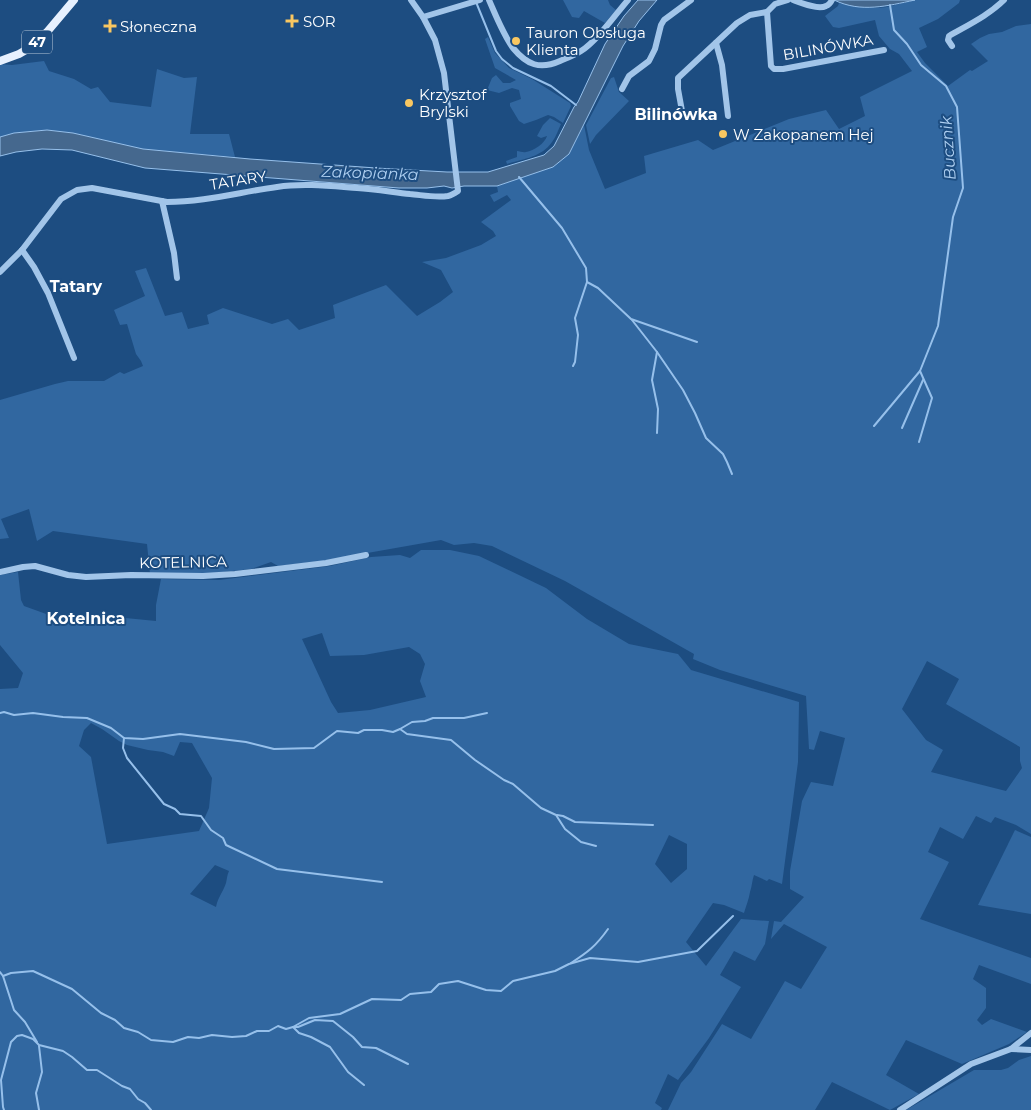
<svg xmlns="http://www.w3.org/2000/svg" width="1031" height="1110" font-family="Montserrat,sans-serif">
<rect width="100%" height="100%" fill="#1d4d81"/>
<g fill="#3167a0" fill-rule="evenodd">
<path d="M 563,0 L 608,0 L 610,5 L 616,10 L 605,23 L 584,11 L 579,18 L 572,17 Z"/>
<path d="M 915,0 L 960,0 L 959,3 L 938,19 L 919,28 L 927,47 L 917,52 L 925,63 L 948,86 L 970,70 L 972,71 L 988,61 L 971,44 L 980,38 L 989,34 L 1002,32 L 1016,26 L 1031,24 L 1031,834 L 1016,825 L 995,817 L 991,823 L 976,816 L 963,839 L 940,827 L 928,852 L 949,862 L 920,919 L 1031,958 L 1031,984 L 979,965 L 973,979 L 986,988 L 986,1008 L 977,1020 L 982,1025 L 991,1019 L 1027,1032 L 1009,1044 L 962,1064 L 906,1040 L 886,1075 L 919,1094 L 890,1110 L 832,1082 L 815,1110 L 668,1110 L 681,1083 L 691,1072 L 722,1024 L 751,1039 L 785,981 L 801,989 L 827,947 L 784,924 L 771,939 L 774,921 L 781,922 L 804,897 L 790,889 L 790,871 L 802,801 L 811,782 L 833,786 L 845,738 L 820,731 L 814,750 L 809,749 L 806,696 L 720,670 L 693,659 L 694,654 L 565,581 L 492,546 L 474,543 L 454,545 L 441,540 L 322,561 L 278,566 L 271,562 L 251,569 L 214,573 L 150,574 L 147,544 L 53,531 L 37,541 L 29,509 L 1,519 L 9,538 L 0,539 L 0,400 L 55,384 L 68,381 L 104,381 L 120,372 L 124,374 L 143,366 L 141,361 L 136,354 L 127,324 L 120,325 L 114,310 L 145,296 L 135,271 L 146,268 L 165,316 L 182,312 L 188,329 L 209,324 L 207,315 L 223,308 L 272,324 L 288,319 L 299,330 L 335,318 L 333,305 L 386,285 L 417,316 L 440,302 L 453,292 L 441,270 L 422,262 L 446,258 L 481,245 L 496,236 L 493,231 L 481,222 L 511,200 L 507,195 L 494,202 L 490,195 L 498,192 L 497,186 L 553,167 L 569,154 L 584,125 L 589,150 L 605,189 L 646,173 L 644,156 L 698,140 L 713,150 L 789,119 L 826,110 L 839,129 L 865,116 L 860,97 L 912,71 L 899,54 L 890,49 L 879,36 L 875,20 L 839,28 L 833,27 L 825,16 L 838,6 L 839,3 C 850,5 861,8 872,8 C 886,9 901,3 915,0 ZM 927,661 L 959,679 L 946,704 L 1020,747 L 1020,761 L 1022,768 L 1006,791 L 931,772 L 943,750 L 926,740 L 902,709 Z"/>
<path d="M 488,37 L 495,53 L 509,68 L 532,79 L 570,103 L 571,106 L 563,123 L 554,117 L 548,115 L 536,120 L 524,124 L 519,121 L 510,106 L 510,103 L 521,99 L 519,90 L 512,88 L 499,93 L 487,90 L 492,78 L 496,75 L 503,83 L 510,83 L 516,80 L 495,68 L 485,39 Z"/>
<path d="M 44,61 L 49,71 L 74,79 L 91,89 L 98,87 L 110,102 L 151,107 L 157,69 L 184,78 L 197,77 L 190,134 L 229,134 L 235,157 L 142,149 L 73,133 L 47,130 L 14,133 L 0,137 L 0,64 L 12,65 Z"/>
<path d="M 614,77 L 619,92 L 629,101 L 596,135 L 590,144 L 586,125 L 611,78 Z"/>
<path d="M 550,118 L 561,124 C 558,130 556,137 552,142 C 542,157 523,159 507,164 L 506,161 L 517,157 L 517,151 C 520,151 523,153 526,152 C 534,151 545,143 547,136 L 541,138 L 537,136 L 543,125 Z"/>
<path d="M 421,550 L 450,550 L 479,556 L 546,588 L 587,619 L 629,644 L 678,654 L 691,670 L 799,702 L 798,762 L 782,884 L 769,879 L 767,881 L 754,875 C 752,881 752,886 750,892 C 749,899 746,906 744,913 L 724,905 L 713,903 L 686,942 L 706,966 L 741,919 L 769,921 L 765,944 L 755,961 L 734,951 L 720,975 L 741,987 L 709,1038 L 678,1080 L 668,1074 L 655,1103 L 662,1108 L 661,1110 L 0,1110 L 0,689 L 18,688 L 23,673 L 0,645 L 0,575 L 18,572 L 21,600 L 24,606 L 49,615 L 76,621 L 115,617 L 156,621 L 156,605 L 161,579 L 219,580 L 330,566 L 371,557 L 400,555 L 410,558 ZM 322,633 L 330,656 L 364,655 L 409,647 L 420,654 L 425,664 L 420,681 L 426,697 L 370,710 L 338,713 L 331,702 L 302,639 ZM 91,723 L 102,729 L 119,741 L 127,745 L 148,750 L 163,752 L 174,756 L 180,742 L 192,743 L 212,778 L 209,808 L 199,831 L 107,844 L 91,757 L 79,746 L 84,730 ZM 669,835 L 687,844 L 687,869 L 671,883 L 655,864 ZM 215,865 L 229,871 C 227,875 227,879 226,883 C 223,892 218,897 216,907 L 190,894 Z"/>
<path d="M 1015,830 L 1031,837 L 1031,914 L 978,905 Z"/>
<path d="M 1031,1056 L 1031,1110 L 906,1110 L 974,1070 L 1001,1070 L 1008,1068 L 1019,1060 Z"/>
</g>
<g fill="#45688e" stroke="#96c0eb">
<path d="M 638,0 L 657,0 L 639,21 L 623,46 L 569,154 L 553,167 L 497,186 L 464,186 L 452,188 L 444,186 L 427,188 L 399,188 L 145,168 L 72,150 L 42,149 L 16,152 L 0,156 L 0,137 L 14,133 L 47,130 L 73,133 L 143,149 L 250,159 L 376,168 L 447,172 L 488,172 L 544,155 L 554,146 L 574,107 L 578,102 L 605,44 L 624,16 Z"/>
<path d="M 834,0 L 915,0 C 887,6 861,13 834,0 Z"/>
</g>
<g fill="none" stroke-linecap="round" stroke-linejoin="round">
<g stroke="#96c0eb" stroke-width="2">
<path d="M 476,2 L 496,51 L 502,59 L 513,68 L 551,86 L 576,105"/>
<path d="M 519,177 L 562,228 L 586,268 L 587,282 L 598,288 L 631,319 L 697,342"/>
<path d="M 632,320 L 657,352 L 683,390 L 695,413 L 706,438 L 723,454 L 727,462 L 732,474"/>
<path d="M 657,352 L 652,380 L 658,409 L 657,433"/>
<path d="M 573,366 L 575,362 L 578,335 L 575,318 L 587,282"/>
<path d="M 874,426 L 920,371 L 938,326 L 953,217 L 963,188 L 957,107 L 946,86 L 921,65 L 907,44 L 894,30 L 890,5"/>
<path d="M 902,428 L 923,380"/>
<path d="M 919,442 L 932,398 L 920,371"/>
<path d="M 0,713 L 4,712 L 14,715 L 33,713 L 63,717 L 87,718 L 111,728 L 124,738 L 143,739 L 180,734 L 246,742 L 274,749 L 314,748 L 337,731 L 358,733 L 364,730 L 382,730 L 393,732 L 400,729 L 407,734 L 451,740 L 475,760 L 504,780 L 513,784 L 541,808 L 556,815 L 565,829 L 581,842 L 596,846"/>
<path d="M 400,729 L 412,722 L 425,721 L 433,718 L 464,718 L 487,713"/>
<path d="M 124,738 L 123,748 L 127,758 L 164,804 L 175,809 L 180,814 L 201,816 L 211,830 L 223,838 L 226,845 L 277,869 L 382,882"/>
<path d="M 557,815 L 563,816 L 575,822 L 653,825"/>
<path d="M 571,963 C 588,952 596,946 608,929"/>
<path d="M 0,972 L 3,976 L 14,1010 L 25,1022 L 37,1042"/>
<path d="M 3,976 L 11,973 L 33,971 L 72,989 L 101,1013 L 115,1020 L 124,1028 L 138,1032 L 151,1040 L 173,1042 L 188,1037 L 199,1038 L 212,1035 L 232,1037 L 246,1036 L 257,1031 L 269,1031 L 278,1026 L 286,1029 L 293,1027 L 309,1018 L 340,1014 L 372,999 L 401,1000 L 410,994 L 431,992 L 439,984 L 458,981 L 486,990 L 501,991 L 513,981 L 555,971 L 569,964 L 590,958 L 638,962 L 697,951 L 733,916"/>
<path d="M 293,1027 L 299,1033 L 311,1037 L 330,1047 L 348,1072 L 364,1085"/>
<path d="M 294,1027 L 298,1027 L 315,1020 L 333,1021 L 353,1037 L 362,1047 L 376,1048 L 408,1064"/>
<path d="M 39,1046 L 42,1072 L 36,1093 L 39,1110"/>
<path d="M 4,1110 L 3,1107 L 1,1080 L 11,1042 L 17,1036 L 22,1035 L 33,1039 L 39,1045 L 63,1051 L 72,1057 L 87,1070 L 97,1070 L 122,1086 L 130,1089 L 138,1099 L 145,1103 L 151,1110"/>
</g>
<g stroke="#a2c5e9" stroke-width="6">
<path d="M 489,0 C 496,16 503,34 513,48 C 527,65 540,70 560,61 C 567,58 575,55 581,51 C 597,41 615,15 628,0"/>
<path d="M 793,0 C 801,3 818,10 826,6 C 829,5 831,2 832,0"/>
<path d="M 767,12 L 771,66 L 774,69 L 783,69 L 884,50"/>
<path d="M 423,17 L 480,0"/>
<path d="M 716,43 L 722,65 L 728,116"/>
<path d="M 952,46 L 948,40 L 949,36 C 968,25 989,15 1004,0"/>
<path d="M 622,89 L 629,76 L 649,61 L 655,49 L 661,25 L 664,20 L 691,0"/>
<path d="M 682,111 L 678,89 L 678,78 L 737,23 L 750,15 L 767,12 L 775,4 L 788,0"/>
<path d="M 162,201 L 174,253 L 177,278"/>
<path d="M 22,250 L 34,267 L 48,293 L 74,358"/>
<path d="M 0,272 L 22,250 L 61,199 L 77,190 L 92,188 L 167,202 C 204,202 240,192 277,187 C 303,183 330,186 357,188 C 374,189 392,192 410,194 C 422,195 435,198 448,196 C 452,195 455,193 458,191 L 444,73 L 435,40 L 423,17 L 411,0"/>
<path d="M 0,572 L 23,567 L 35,566 L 68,575 L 86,577 L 131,575 L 203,576 L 235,574 L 326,563 L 366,555"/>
<path d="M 1011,1049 L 1031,1050"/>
<path d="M 900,1110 L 971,1064 L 1011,1049 L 1031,1033"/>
</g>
<path stroke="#e6f0fe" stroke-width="8" d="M 0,61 L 19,54 L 31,47 L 47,32 L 74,0"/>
</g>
<g fill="#f9c761" stroke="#1d4d81" stroke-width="2">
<path d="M289.5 13.5h5v5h5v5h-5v5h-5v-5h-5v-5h5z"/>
<path d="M107.5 18.5h5v5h5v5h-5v5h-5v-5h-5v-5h5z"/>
<circle cx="516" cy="41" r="5"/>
<circle cx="409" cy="103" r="5"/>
<circle cx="723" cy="134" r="5"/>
</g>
<g text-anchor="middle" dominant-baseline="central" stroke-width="4" stroke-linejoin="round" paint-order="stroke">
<rect fill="#1d4d81" stroke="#bbcad9" stroke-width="1" x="22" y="30.5" width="30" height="23" rx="4"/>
<g font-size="14" font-weight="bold" fill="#fff">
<text x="37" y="42">47</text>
</g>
<g font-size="15" fill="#fff" stroke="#1d4d81" text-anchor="start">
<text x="303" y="21">SOR</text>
<text x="120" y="26">Słoneczna</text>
<text x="526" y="32">Tauron Obsługa<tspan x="526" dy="17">Klienta</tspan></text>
<text x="419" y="94">Krzysztof<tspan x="419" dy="17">Brylski</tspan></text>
<text x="733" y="134">W Zakopanem Hej</text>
</g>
<g font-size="15" fill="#fff" stroke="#1d4d81">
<text transform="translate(828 47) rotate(-10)">BILINÓWKA</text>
<text transform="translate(238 180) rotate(-9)">TATARY</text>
<text transform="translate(183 562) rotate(-1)">KOTELNICA</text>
</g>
<g font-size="16" font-weight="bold" fill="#fff" stroke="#1d4d81">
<text x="676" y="114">Bilinówka</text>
<text x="76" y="286">Tatary</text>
<text x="86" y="618">Kotelnica</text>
</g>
<g font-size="16" font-style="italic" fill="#aecff1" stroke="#1d4d81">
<text transform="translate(948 148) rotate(-94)">Bucznik</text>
<text transform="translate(370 173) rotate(2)">Zakopianka</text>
</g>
</g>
</svg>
